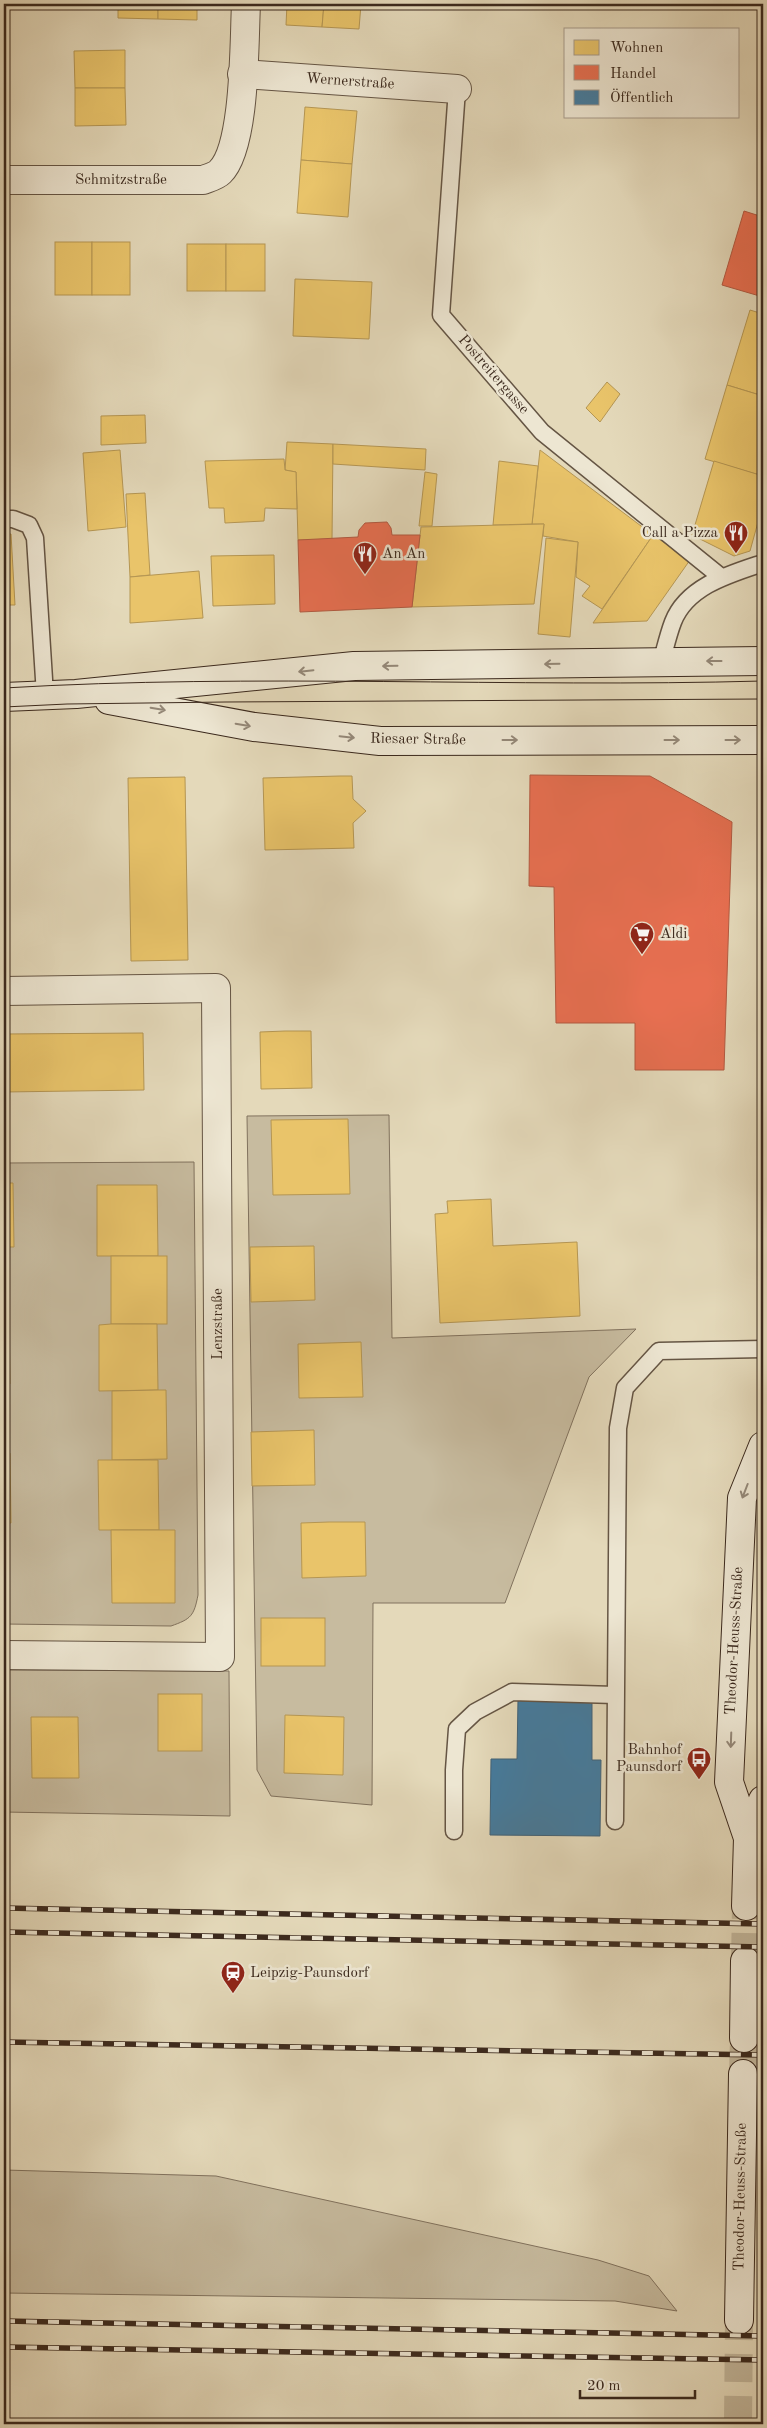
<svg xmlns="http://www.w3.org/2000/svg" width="767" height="2428" font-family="'Old Standard TT',serif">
<rect width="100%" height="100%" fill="#e4d9ba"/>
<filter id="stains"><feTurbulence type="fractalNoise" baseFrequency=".004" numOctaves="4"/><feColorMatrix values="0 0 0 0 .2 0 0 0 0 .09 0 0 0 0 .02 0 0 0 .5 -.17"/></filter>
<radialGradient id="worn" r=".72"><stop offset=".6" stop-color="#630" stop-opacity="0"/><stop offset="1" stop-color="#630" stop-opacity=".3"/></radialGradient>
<g fill="#c7bb9f" stroke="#81725e">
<path d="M 389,1115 L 392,1338 L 636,1329 L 589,1377 L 505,1603 L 373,1603 L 372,1805 L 271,1796 L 257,1770 L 247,1116 Z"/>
<path d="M 194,1162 L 198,1595 C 194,1616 191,1619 171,1626 L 4,1624 L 4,1163 Z"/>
<path d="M 4,1670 L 229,1671 L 230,1816 L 4,1812 Z"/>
<path d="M 4,2170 L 216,2176 L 598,2260 L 649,2276 L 677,2311 L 615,2301 L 4,2293 Z"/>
</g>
<g fill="#e9c46a" stroke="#b59653">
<path d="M 118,4 L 158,4 L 158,19 L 118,18 Z"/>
<path d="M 158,4 L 197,4 L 197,20 L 158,19 Z"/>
<path d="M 287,4 L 324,4 L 322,27 L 286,25 Z"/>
<path d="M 324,4 L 361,4 L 359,29 L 322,27 Z"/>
<path d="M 125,50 L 125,88 L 75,88 L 74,51 Z"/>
<path d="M 75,88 L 125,88 L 126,125 L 75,126 Z"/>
<path d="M 305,107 L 357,111 L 352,164 L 301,160 Z"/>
<path d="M 301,160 L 352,164 L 348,217 L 297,213 Z"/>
<rect x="55" y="242" width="37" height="53"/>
<rect x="92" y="242" width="38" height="53"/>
<rect x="187" y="244" width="39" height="47"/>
<rect x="226" y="244" width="39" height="47"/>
<path d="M 295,279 L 372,282 L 369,339 L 293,336 Z"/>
<path d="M 750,310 L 763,314 L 763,396 L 727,385 Z"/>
<path d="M 607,382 L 620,394 L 600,422 L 586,408 Z"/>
<path d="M 727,385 L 763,396 L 763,476 L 705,459 Z"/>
<path d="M 145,415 L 146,443 L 101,445 L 101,416 Z"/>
<path d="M 287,442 L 333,444 L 332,540 L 298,540 L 296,472 L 285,470 Z"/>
<path d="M 333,444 L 426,449 L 425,470 L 333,464 Z"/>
<path d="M 120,450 L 126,527 L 88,531 L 83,453 Z"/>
<path d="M 540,450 L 653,535 L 602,609 L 582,596 L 590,586 L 576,577 L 578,542 L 543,536 L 544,524 L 532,524 Z"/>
<path d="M 284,459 L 285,470 L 296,472 L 297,509 L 265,508 L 264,521 L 225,523 L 224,508 L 209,508 L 205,461 Z"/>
<path d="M 499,461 L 538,466 L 532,524 L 493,525 Z"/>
<path d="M 714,461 L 763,476 L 763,504 L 750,551 L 734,556 L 692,535 Z"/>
<path d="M 425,472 L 437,474 L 432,526 L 419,526 Z"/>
<path d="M 145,493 L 150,575 L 130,577 L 126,494 Z"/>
<path d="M 544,524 L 534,604 L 412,607 L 421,527 Z"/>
<path d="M 4,534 L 11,534 L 15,605 L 4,605 Z"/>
<path d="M 653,535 L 690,560 L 647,621 L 593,623 Z"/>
<path d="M 546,538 L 578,542 L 570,637 L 538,634 Z"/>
<path d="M 274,555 L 275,604 L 213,606 L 211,556 Z"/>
<path d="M 199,571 L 203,618 L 130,623 L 130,577 Z"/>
<path d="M 340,776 L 352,776 L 353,799 L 366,811 L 353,823 L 354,848 L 265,850 L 263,778 Z"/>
<path d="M 185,777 L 188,960 L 131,961 L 128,778 Z"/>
<path d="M 5,781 L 6,969 L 4,969 L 4,781 Z"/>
<path d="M 285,1031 L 311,1031 L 312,1088 L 261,1089 L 260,1032 Z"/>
<path d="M 143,1033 L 144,1090 L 4,1092 L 4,1034 Z"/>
<path d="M 348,1119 L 350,1194 L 273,1195 L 271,1120 Z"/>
<path d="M 4,1183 L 13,1183 L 14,1247 L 4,1247 Z"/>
<path d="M 97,1185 L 157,1185 L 158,1256 L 97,1256 Z"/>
<path d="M 491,1199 L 493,1246 L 577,1242 L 580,1316 L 440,1323 L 435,1214 L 448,1213 L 447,1201 Z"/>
<path d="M 314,1246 L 315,1300 L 251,1302 L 250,1247 Z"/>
<rect x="111" y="1256" width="56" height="68"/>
<path d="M 4,1318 L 9,1318 L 10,1384 L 4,1384 Z"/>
<path d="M 111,1324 L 157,1324 L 158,1390 L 99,1391 L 99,1325 Z"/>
<path d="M 361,1342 L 363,1397 L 299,1398 L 298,1344 Z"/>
<path d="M 158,1390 L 166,1390 L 167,1459 L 112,1460 L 112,1391 Z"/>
<path d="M 314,1430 L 315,1485 L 252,1486 L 251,1432 Z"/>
<path d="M 4,1453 L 10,1453 L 11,1523 L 4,1523 Z"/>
<path d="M 98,1460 L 158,1460 L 159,1530 L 99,1530 Z"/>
<path d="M 329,1522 L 365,1522 L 366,1576 L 302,1578 L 301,1523 Z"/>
<path d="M 111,1530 L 175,1530 L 175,1603 L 112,1603 Z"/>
<rect x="261" y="1618" width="64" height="48"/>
<rect x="158" y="1694" width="44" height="57"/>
<path d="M 285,1715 L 344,1717 L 343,1775 L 284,1773 Z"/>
<path d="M 31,1717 L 78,1717 L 79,1778 L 32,1778 Z"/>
</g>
<g fill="#e76f51" stroke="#b35a41">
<path d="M 744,211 L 763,217 L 763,297 L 722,285 Z"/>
<path d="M 387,522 L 391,528 L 392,535 L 420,535 L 412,607 L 300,612 L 298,540 L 358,537 L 359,530 L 365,523 Z"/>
<path d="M 530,775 L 650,776 L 732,822 L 724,1070 L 635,1070 L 635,1023 L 556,1023 L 554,887 L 529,886 Z"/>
</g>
<path fill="#457b9d" stroke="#426277" d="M 518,1699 L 592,1699 L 592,1760 L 601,1760 L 600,1836 L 490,1835 L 491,1759 L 517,1759 Z"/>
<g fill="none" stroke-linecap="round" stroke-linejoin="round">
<g stroke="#c2b69b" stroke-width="28" stroke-dasharray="28 14" stroke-linecap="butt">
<path d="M 745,1961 L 746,1906"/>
<path d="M 743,2074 L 744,2038"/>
<path d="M 738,2424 L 739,2320"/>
</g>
<defs>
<g id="service">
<path d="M 457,89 L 441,315 L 542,432 L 721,577"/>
<path d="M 4,519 L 13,519 L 29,525 L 35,538 L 45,695"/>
<path d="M 661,663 C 665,649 668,635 673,622 C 687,586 730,574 763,563"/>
<path d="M 615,1821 L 618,1428 L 625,1388 L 659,1351 L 763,1349"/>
<path d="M 454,1831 L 454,1770 L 457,1729 L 475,1712 L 512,1692 L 615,1695"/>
</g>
<g id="minor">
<path d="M 242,74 L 457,89"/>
<path d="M 4,180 L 203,180 C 208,178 216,176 220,172 C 246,147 244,41 246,4"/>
<path d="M 4,991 L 216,988 L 220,1657 L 4,1655"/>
</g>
<g id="secondary">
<path d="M 4,697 L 76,694 L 354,666 L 763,661"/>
<path d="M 109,700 L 254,727 L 380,741 L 763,740"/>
<path d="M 748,1838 L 763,1800"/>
<path d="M 746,1906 L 748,1838 L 729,1782 L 742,1498 L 763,1446"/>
<path d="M 744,2038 L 745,1961"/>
<path d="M 739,2320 L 743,2074"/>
</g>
</defs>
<use href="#service" stroke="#655544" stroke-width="19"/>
<use href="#minor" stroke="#655544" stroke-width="30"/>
<use href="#secondary" stroke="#3b291d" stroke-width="30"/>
<use href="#service" stroke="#ede6d2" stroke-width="16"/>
<use href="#minor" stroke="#ede6d2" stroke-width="28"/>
<use href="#secondary" stroke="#ede6d2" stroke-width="28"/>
<g stroke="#3b291d" stroke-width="1">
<path d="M 4,688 C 256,673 510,688 763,681"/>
<path d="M 4,707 L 67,704 L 225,702 L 763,699"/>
</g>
<defs>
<g id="rail">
<path d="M 4,1908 L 763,1924"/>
<path d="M 4,1932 L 763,1947"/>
<path d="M 4,2042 L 763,2055"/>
<path d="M 4,2321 L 763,2336"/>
<path d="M 4,2347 L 763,2360"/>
</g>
</defs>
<use href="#rail" stroke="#3b291d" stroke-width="5.5"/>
<use href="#rail" stroke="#ede6d2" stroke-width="4" stroke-dasharray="11" stroke-linecap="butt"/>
</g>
<defs><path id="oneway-shaft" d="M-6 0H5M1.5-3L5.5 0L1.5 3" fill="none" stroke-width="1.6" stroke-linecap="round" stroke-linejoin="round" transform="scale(1.25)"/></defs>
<g stroke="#948878">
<use href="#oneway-shaft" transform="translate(714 661) rotate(180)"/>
<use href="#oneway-shaft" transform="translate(552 664) rotate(179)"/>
<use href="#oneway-shaft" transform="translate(390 666) rotate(179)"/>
<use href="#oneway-shaft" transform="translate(306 671) rotate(174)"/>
<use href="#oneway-shaft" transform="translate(158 709) rotate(10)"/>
<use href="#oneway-shaft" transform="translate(243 725) rotate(10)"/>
<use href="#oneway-shaft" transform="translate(347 737) rotate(6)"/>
<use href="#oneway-shaft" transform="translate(510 740)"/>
<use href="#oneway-shaft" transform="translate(672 740)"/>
<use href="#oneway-shaft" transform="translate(733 740)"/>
<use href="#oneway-shaft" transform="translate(745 1491) rotate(111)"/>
<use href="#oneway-shaft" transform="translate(731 1740) rotate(92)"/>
</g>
<defs>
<symbol id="restaurant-pin" viewBox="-11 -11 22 30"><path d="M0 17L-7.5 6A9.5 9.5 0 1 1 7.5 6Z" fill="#8f2418" stroke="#ede6d2"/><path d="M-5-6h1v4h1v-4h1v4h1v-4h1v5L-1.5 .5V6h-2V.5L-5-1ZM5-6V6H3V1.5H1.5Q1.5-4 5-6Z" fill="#fff"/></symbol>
<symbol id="supermarket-pin" viewBox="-11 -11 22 30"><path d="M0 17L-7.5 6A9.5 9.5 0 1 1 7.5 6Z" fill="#8f2418" stroke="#ede6d2"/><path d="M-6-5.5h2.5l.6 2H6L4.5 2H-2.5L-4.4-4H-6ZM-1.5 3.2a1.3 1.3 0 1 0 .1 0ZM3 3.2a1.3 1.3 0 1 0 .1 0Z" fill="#fff"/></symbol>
<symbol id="bus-pin" viewBox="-11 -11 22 30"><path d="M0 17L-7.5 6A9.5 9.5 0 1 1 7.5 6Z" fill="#8f2418" stroke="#ede6d2"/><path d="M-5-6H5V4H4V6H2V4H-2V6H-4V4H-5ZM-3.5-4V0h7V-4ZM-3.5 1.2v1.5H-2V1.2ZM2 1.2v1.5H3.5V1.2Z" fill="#fff"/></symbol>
<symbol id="station-pin" viewBox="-11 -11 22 30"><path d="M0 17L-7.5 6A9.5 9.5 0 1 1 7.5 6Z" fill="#8f2418" stroke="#ede6d2"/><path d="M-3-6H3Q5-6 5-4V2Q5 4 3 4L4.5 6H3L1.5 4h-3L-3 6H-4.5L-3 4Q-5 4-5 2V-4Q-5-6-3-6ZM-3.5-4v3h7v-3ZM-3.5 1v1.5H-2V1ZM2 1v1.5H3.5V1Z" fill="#fff"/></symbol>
</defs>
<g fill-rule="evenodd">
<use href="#restaurant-pin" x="722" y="519" width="28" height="38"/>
<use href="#restaurant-pin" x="351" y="540" width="28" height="38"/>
<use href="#supermarket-pin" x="628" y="920" width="28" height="38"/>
<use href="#bus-pin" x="685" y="1745" width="28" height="38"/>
<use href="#station-pin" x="219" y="1959" width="28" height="38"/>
</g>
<g text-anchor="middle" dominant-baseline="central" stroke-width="5" stroke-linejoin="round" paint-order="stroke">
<g font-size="15" fill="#3b291d" stroke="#ede6d2">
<text transform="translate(350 82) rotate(4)">Wernerstraße</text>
<text x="121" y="180">Schmitzstraße</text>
<text transform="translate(493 375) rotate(49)">Postreitergasse</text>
<text transform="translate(418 740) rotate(1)">Riesaer Straße</text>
<text transform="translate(218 1324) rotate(-90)">Lenzstraße</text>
<text transform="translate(735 1641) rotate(-87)">Theodor-Heuss-Straße</text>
<text transform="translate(741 2197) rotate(-89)">Theodor-Heuss-Straße</text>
</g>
<g font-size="15" fill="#3b291d" stroke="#ede6d2" text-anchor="start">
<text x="718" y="533" text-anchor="end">Call a Pizza</text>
<text x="382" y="554">An An</text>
<text x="660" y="934">Aldi</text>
<text x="682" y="1750" text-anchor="end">Bahnhof<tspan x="682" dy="17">Paunsdorf</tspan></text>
<text x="250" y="1973">Leipzig-Paunsdorf</text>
</g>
</g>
<rect width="767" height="2428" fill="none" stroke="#e4d9ba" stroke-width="20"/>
<rect x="5" y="5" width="757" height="2418" fill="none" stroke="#3b291d" stroke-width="2.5"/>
<rect x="10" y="10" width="747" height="2408" fill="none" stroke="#3b291d"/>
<rect x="564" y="28" width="175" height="90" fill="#ede6d2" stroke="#a69a8a"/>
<rect x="574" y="40" width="25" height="15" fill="#e9c46a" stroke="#a69a8a"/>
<text x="610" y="52" font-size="15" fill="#3b291d">Wohnen</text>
<rect x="574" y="65" width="25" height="15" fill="#e76f51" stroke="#a69a8a"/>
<text x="610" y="78" font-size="15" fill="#3b291d">Handel</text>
<rect x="574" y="90" width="25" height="15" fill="#457b9d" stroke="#a69a8a"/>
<text x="610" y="102" font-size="15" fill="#3b291d">Öffentlich</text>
<path d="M580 2390v8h115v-8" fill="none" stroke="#3b291d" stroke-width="2.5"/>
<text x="587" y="2390" font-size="15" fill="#3b291d" stroke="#ede6d2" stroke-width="4" paint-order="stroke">20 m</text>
<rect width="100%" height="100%" filter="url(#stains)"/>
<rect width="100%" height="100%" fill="url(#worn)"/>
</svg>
